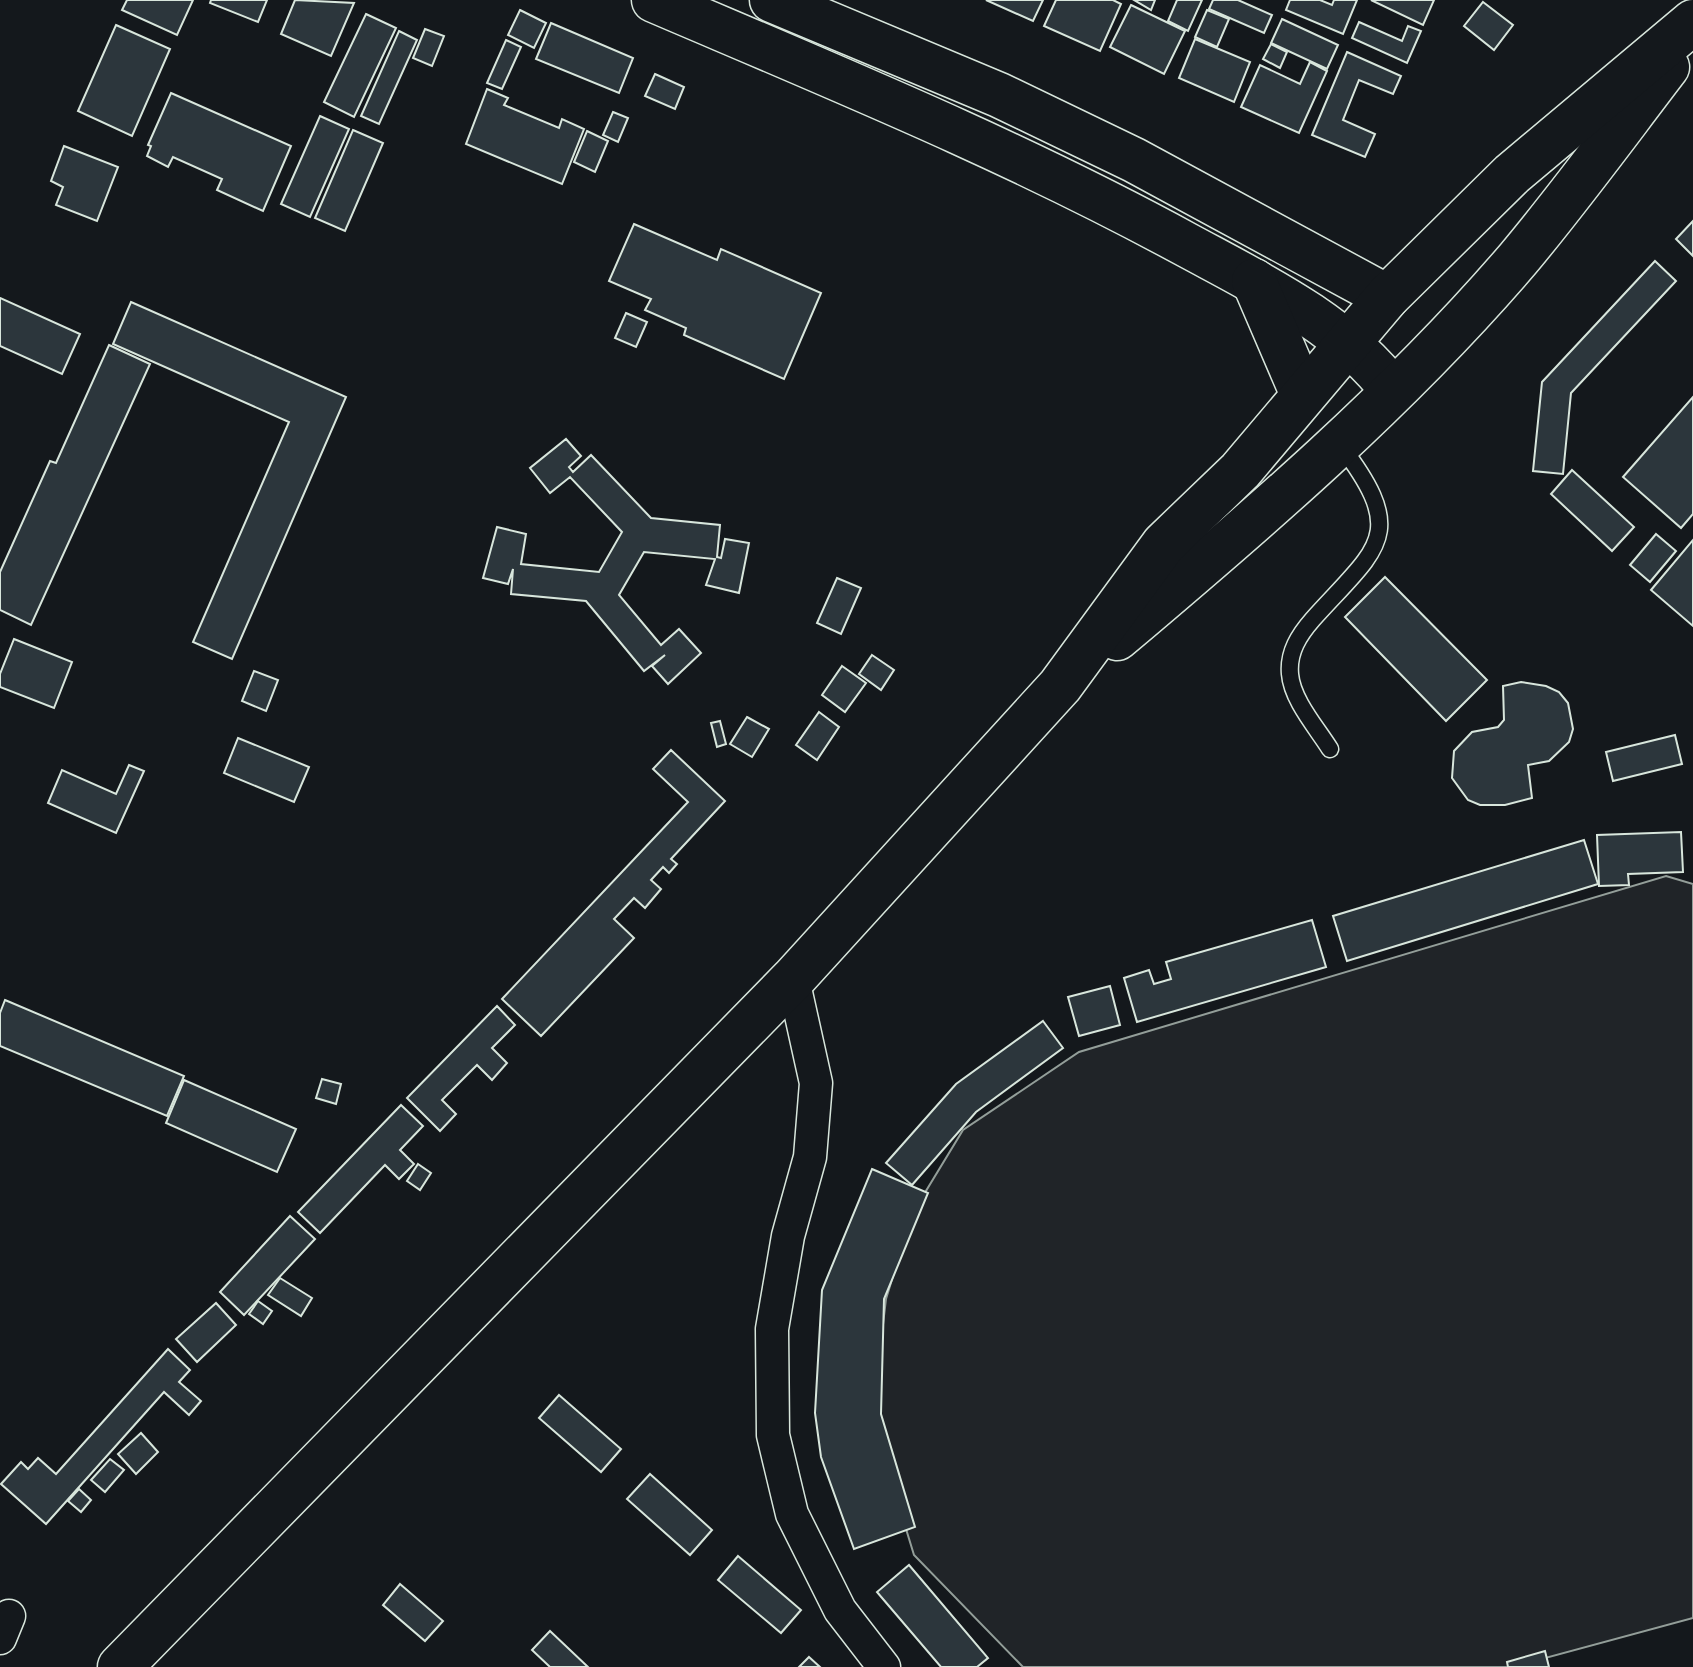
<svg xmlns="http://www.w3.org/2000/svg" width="1693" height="1667" font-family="'Public Sans',sans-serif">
<rect width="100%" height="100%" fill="#14181c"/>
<path fill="#202428" stroke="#939e99" stroke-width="2" d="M 1666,876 L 1693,884 L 1693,1618 L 1512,1667 L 1023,1667 L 914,1555 L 872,1418 L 886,1299 L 912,1214 L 963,1130 L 1079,1052 Z"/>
<g fill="#2c363c" stroke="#d8e6dc" stroke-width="2">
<path d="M 127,0 L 193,0 L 177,35 L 122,10 Z"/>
<path d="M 211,0 L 267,0 L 258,22 L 210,3 Z"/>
<path d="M 295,0 L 354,3 L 331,56 L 281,34 Z"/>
<path d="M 986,0 L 1043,0 L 1033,21 Z"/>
<path d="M 1056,0 L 1113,0 L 1121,4 L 1100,51 L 1044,26 Z"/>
<path d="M 1134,0 L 1155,0 L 1151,10 Z"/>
<path d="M 1177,0 L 1202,0 L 1188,31 L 1168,21 Z"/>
<path d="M 1213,0 L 1238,0 L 1272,15 L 1264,33 L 1209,9 Z"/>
<path d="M 1290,0 L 1320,0 L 1332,5 L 1334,0 L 1357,0 L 1343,34 L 1286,10 Z"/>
<path d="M 1371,0 L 1434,0 L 1423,25 Z"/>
<path d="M 1483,2 L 1513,25 L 1494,50 L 1464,26 Z"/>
<path d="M 1131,5 L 1185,31 L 1164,74 L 1110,47 Z"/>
<path d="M 520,10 L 546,23 L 534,48 L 508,35 Z"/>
<path d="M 1207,10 L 1229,19 L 1217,47 L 1195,37 Z"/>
<path d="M 366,14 L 396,28 L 354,117 L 324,102 Z"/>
<path d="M 1282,19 L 1338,45 L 1327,69 L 1271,43 Z"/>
<path d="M 1359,22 L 1402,41 L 1408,26 L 1421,31 L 1407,63 L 1352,38 Z"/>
<path d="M 551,23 L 633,58 L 619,93 L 536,59 Z"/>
<path d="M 116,25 L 170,49 L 132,136 L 78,111 Z"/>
<path d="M 425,29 L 444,36 L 432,66 L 413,58 Z"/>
<path d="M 399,31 L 417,40 L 379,124 L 361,116 Z"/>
<path d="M 1195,39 L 1250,62 L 1234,102 L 1179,78 Z"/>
<path d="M 506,40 L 521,47 L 502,89 L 487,83 Z"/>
<path d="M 1271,44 L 1287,52 L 1280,68 L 1263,59 Z"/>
<path d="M 1347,52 L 1401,76 L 1393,94 L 1359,80 L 1343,120 L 1375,134 L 1365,157 L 1312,135 Z"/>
<path d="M 1310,62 L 1327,71 L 1299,133 L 1241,107 L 1260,65 L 1300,84 Z"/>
<path d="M 655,74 L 684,87 L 675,109 L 645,96 Z"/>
<path d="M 487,89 L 508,98 L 504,105 L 559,128 L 562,119 L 584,129 L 562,184 L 466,144 Z"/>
<path d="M 171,93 L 291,146 L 263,211 L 217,190 L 222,179 L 173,157 L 168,167 L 147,156 L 151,146 L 148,145 Z"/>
<path d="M 613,112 L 628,118 L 618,142 L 603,135 Z"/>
<path d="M 320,116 L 349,129 L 310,217 L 281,204 Z"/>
<path d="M 353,130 L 383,143 L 345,231 L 315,218 Z"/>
<path d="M 587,131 L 608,141 L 595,172 L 574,162 Z"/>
<path d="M 64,146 L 118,167 L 97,221 L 56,205 L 63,187 L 51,181 Z"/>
<path d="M 1693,221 L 1693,256 L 1676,239 Z"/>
<path d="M 634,224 L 717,260 L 721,249 L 821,293 L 784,379 L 684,335 L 686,328 L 645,310 L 651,299 L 609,281 Z"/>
<path d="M 1655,261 L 1676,281 L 1571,393 L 1563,474 L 1533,471 L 1542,382 Z"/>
<path d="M 0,298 L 80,334 L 62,374 L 0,346 Z"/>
<path d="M 131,302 L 346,397 L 232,659 L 193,642 L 289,422 L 113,344 Z"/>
<path d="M 626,313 L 647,322 L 636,347 L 615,338 Z"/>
<path d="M 109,345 L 150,364 L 31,625 L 0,610 L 0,572 L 50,461 L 56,463 Z"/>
<path d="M 1693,397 L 1693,514 L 1681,528 L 1623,477 Z"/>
<path d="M 566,439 L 581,456 L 569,467 L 573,472 L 591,455 L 651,518 L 720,525 L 717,557 L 721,558 L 725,539 L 749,543 L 739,593 L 706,585 L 715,559 L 644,552 L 619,595 L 661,645 L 679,629 L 701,653 L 668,684 L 652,666 L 665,655 L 644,671 L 586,601 L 511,594 L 513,569 L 508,584 L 483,578 L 497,527 L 526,534 L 521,564 L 599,572 L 622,532 L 570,477 L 550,493 L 530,468 Z"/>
<path d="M 1572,470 L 1634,527 L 1612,551 L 1551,494 Z"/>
<path d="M 1656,534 L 1676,551 L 1650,582 L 1630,565 Z"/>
<path d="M 1693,540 L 1693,626 L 1651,590 Z"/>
<path d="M 1385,577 L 1487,680 L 1446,721 L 1345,617 Z"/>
<path d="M 837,578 L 861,588 L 841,634 L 817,623 Z"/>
<path d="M 14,639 L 72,662 L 54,708 L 0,687 L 0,674 Z"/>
<path d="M 872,655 L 894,670 L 881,690 L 859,674 Z"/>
<path d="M 842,666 L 866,683 L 845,712 L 822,695 Z"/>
<path d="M 254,671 L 278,680 L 266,711 L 242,701 Z"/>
<path d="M 1521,682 L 1546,686 L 1559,692 L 1568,703 L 1573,729 L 1569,742 L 1549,761 L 1528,765 L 1532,798 L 1505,805 L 1480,805 L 1468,800 L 1452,778 L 1454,751 L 1472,732 L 1498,727 L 1504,720 L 1503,686 Z"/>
<path d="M 819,712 L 839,727 L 817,760 L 796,745 Z"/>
<path d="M 747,717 L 769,729 L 752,757 L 730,744 Z"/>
<path d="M 720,721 L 726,744 L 717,747 L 711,723 Z"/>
<path d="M 1675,735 L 1682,764 L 1613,781 L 1606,752 Z"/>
<path d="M 238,738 L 309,767 L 294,802 L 224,773 Z"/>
<path d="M 671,750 L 725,801 L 671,859 L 677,864 L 669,873 L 663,867 L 651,880 L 661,889 L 645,908 L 634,898 L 614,919 L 634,938 L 541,1036 L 502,999 L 688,802 L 653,769 Z"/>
<path d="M 129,765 L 144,771 L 116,833 L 48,803 L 62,770 L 116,794 Z"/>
<path d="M 1681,832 L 1683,872 L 1628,874 L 1629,885 L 1599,886 L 1597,835 Z"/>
<path d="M 1584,840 L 1598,884 L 1347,961 L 1333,916 Z"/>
<path d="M 1312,920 L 1326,967 L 1137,1022 L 1124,978 L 1149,970 L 1154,984 L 1171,979 L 1166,962 Z"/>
<path d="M 1110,986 L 1120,1025 L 1079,1036 L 1068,997 Z"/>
<path d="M 5,1000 L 184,1076 L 167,1116 L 0,1046 L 0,1013 Z"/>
<path d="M 497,1006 L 515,1025 L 492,1048 L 507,1063 L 492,1080 L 477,1065 L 442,1100 L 456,1114 L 440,1131 L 407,1098 Z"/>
<path d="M 1043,1021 L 1063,1048 L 976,1112 L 912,1185 L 886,1163 L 956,1084 Z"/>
<path d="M 322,1079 L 341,1084 L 336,1104 L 316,1098 Z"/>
<path d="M 184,1080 L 296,1129 L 277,1172 L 166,1123 Z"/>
<path d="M 401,1105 L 423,1126 L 400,1150 L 414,1164 L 399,1179 L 385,1165 L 320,1233 L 298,1212 Z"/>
<path d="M 418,1164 L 431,1173 L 420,1190 L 407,1181 Z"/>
<path d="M 872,1169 L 928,1193 L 884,1299 L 881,1414 L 915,1527 L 854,1549 L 821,1457 L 815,1413 L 822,1290 Z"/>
<path d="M 290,1216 L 315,1239 L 244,1315 L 220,1292 Z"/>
<path d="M 280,1278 L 312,1298 L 301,1316 L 268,1295 Z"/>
<path d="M 258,1301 L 272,1311 L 263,1324 L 249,1314 Z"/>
<path d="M 216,1303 L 236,1325 L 197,1362 L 176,1339 Z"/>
<path d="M 168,1349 L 190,1370 L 179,1382 L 201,1401 L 189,1415 L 164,1392 L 46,1524 L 1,1484 L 21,1462 L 28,1469 L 38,1458 L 56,1474 Z"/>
<path d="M 559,1395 L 621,1449 L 601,1472 L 539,1418 Z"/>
<path d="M 141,1433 L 158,1452 L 136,1474 L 118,1454 Z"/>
<path d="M 110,1459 L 124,1470 L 105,1492 L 91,1480 Z"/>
<path d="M 650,1474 L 712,1530 L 690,1555 L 627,1499 Z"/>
<path d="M 79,1489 L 91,1500 L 81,1512 L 68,1501 Z"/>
<path d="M 738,1556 L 801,1610 L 781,1633 L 718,1580 Z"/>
<path d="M 909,1565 L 988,1658 L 977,1667 L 941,1667 L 877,1592 Z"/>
<path d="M 400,1584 L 443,1621 L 425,1641 L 383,1605 Z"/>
<path d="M 550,1631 L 588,1667 L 550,1667 L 532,1650 Z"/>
<path d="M 1545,1651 L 1549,1667 L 1508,1667 L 1507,1662 Z"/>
<path d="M 809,1657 L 820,1667 L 799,1667 Z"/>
</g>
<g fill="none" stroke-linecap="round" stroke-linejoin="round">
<defs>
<path id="lane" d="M 1330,749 C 1317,728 1292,700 1290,674 C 1288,652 1299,635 1313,619 C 1378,547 1409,535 1341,446"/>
<g id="street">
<path d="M 793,979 L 816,1083 L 810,1157 L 788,1236 L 772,1329 L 773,1435 L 792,1514 L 840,1610 L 884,1667"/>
<path d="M 0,1638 L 9,1616"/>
</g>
<g id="secondary">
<path d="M 654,0 C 834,77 1015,151 1187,245 C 1259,284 1343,324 1393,391"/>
<path d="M 772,0 L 999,95 L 1134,160 L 1387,297"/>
</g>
<g id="highway">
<path d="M 1254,281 L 1303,395"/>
<path d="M 1117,638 C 1257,520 1399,398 1518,259 C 1570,197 1618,131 1667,67"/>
<path d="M 120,1667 L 793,979 L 1060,686 L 1164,544 L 1240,471 L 1387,297 L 1512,174 L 1693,22"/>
</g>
</defs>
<use href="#lane" stroke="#d8e6dc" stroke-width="19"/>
<use href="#street" stroke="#d8e6dc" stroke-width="35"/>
<use href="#secondary" stroke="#d8e6dc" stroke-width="47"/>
<use href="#highway" stroke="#d8e6dc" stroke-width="47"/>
<use href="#lane" stroke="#14181c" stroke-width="16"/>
<use href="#street" stroke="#14181c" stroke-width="32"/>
<use href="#secondary" stroke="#14181c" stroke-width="44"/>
<use href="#highway" stroke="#14181c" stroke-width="44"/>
</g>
</svg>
